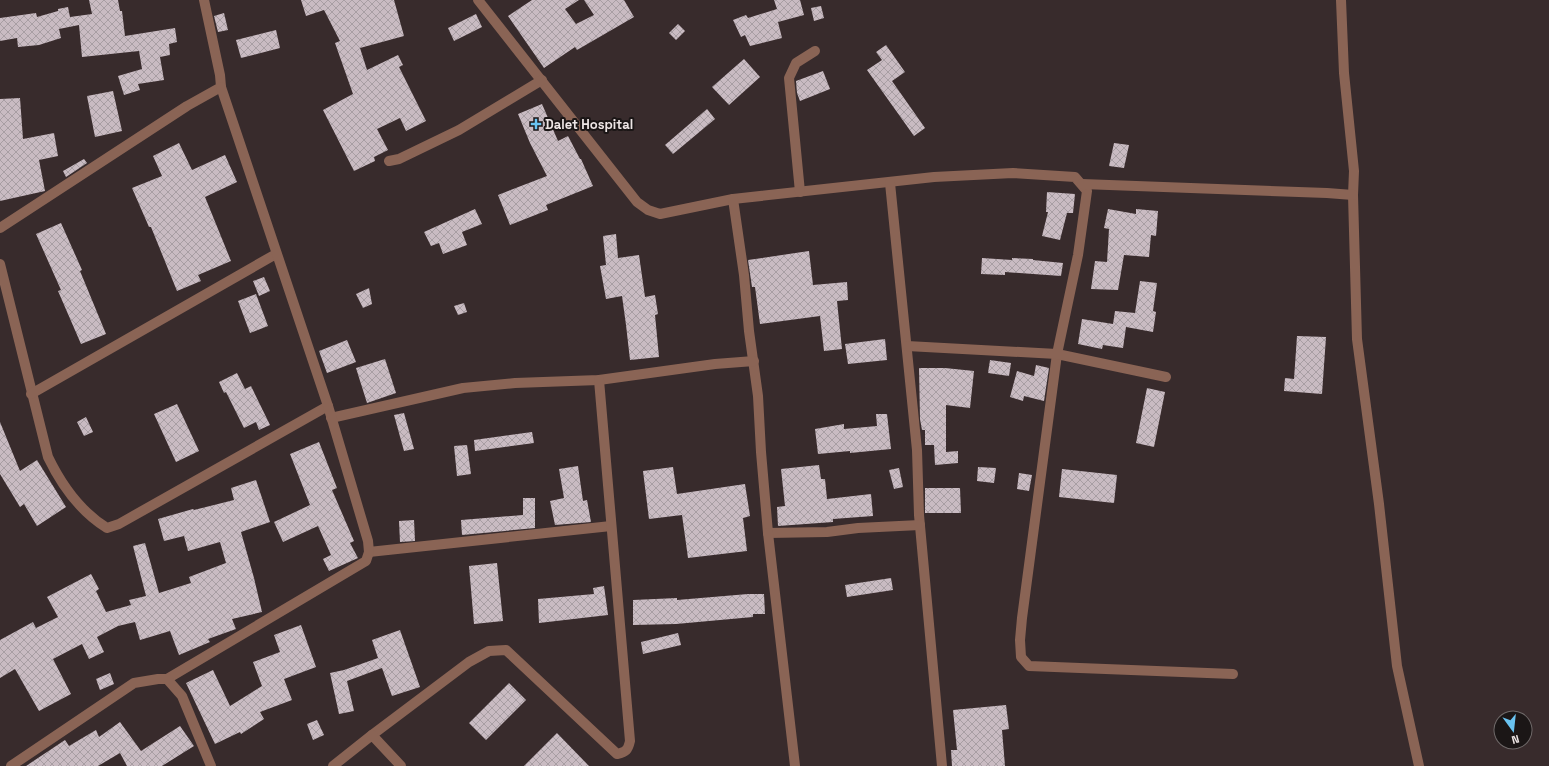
<svg xmlns="http://www.w3.org/2000/svg" width="1549" height="766" font-family="'Space Grotesk',sans-serif">
<defs>
<pattern id="building-cross-hatch" width="8" height="8" patternUnits="userSpaceOnUse"><rect width="8" height="8" fill="#c9bbc2"/><path d="M0 0l8 8M0 8l8-8" fill="none" stroke="#a89ea3"/></pattern>
</defs>
<rect width="100%" height="100%" fill="#382b2c"/>
<g fill="url(#building-cross-hatch)">
<path d="M 89,0 L 118,0 L 120,11 L 122,11 L 125,36 L 175,28 L 177,42 L 169,44 L 170,55 L 160,57 L 164,80 L 138,84 L 140,90 L 124,95 L 118,76 L 142,69 L 139,51 L 82,57 L 79,25 L 59,29 L 61,38 L 39,45 L 18,47 L 17,38 L 0,41 L 0,18 L 36,13 L 37,17 L 58,11 L 58,9 L 68,7 L 70,17 L 92,14 Z"/>
<path d="M 301,0 L 394,0 L 404,36 L 360,48 L 367,70 L 398,55 L 403,65 L 399,67 L 426,121 L 406,131 L 400,118 L 377,129 L 388,150 L 374,157 L 375,161 L 354,171 L 323,110 L 353,94 L 335,43 L 340,41 L 324,10 L 306,16 Z"/>
<path d="M 532,0 L 579,0 L 565,9 L 576,24 L 594,15 L 584,0 L 624,0 L 634,17 L 577,50 L 575,47 L 544,68 L 508,16 Z"/>
<path d="M 774,0 L 800,0 L 804,15 L 778,22 L 782,38 L 750,46 L 745,35 L 741,37 L 733,20 L 746,15 L 748,18 L 777,9 Z"/>
<path d="M 821,6 L 824,18 L 814,21 L 811,8 Z"/>
<path d="M 224,13 L 228,30 L 218,32 L 214,16 Z"/>
<path d="M 476,14 L 482,27 L 454,41 L 448,28 Z"/>
<path d="M 678,24 L 685,31 L 676,40 L 669,33 Z"/>
<path d="M 276,30 L 280,48 L 241,58 L 236,40 Z"/>
<path d="M 886,45 L 905,72 L 892,81 L 925,128 L 914,136 L 867,70 L 882,60 L 876,52 Z"/>
<path d="M 744,59 L 760,77 L 729,105 L 712,87 Z"/>
<path d="M 823,71 L 830,89 L 800,101 L 797,93 L 796,81 Z"/>
<path d="M 113,91 L 122,131 L 95,137 L 87,96 Z"/>
<path d="M 20,98 L 23,139 L 54,133 L 58,156 L 39,160 L 45,191 L 0,201 L 0,99 Z"/>
<path d="M 542,104 L 558,141 L 568,136 L 580,159 L 581,159 L 593,186 L 546,205 L 548,210 L 510,225 L 498,195 L 547,176 L 530,143 L 518,114 Z"/>
<path d="M 707,109 L 715,119 L 673,154 L 665,145 Z"/>
<path d="M 179,143 L 192,170 L 225,155 L 237,182 L 205,197 L 231,261 L 198,275 L 201,281 L 177,291 L 151,227 L 149,227 L 132,188 L 162,176 L 153,156 Z"/>
<path d="M 1114,143 L 1129,145 L 1124,168 L 1109,166 Z"/>
<path d="M 84,159 L 87,163 L 66,177 L 63,171 Z"/>
<path d="M 1047,192 L 1075,194 L 1073,213 L 1067,213 L 1060,240 L 1042,236 L 1048,212 L 1046,212 Z"/>
<path d="M 475,209 L 482,224 L 462,232 L 467,245 L 443,254 L 439,243 L 431,246 L 424,232 Z"/>
<path d="M 1108,209 L 1136,214 L 1136,209 L 1158,211 L 1156,236 L 1151,235 L 1149,257 L 1124,255 L 1118,290 L 1091,289 L 1095,261 L 1107,262 L 1109,229 L 1104,228 Z"/>
<path d="M 61,223 L 82,270 L 80,271 L 106,334 L 81,344 L 58,291 L 61,290 L 36,234 Z"/>
<path d="M 616,234 L 618,258 L 639,255 L 645,297 L 655,295 L 658,314 L 655,315 L 659,357 L 630,360 L 626,325 L 622,296 L 606,299 L 600,266 L 606,265 L 603,236 Z"/>
<path d="M 809,251 L 813,285 L 847,282 L 848,300 L 837,301 L 842,349 L 824,351 L 820,316 L 760,324 L 755,287 L 752,287 L 748,260 Z"/>
<path d="M 982,258 L 1012,260 L 1012,258 L 1033,259 L 1033,260 L 1063,263 L 1061,276 L 1005,272 L 1005,275 L 981,274 Z"/>
<path d="M 264,277 L 270,291 L 259,296 L 253,281 Z"/>
<path d="M 1140,281 L 1157,283 L 1153,311 L 1156,312 L 1153,332 L 1126,327 L 1123,348 L 1103,345 L 1102,349 L 1078,344 L 1082,319 L 1113,324 L 1115,311 L 1135,313 Z"/>
<path d="M 369,288 L 372,304 L 363,308 L 356,294 Z"/>
<path d="M 256,294 L 268,326 L 250,333 L 238,301 Z"/>
<path d="M 464,303 L 467,312 L 458,315 L 454,306 Z"/>
<path d="M 1297,336 L 1326,337 L 1322,394 L 1284,391 L 1285,378 L 1294,379 Z"/>
<path d="M 885,339 L 887,360 L 848,364 L 845,344 Z"/>
<path d="M 347,340 L 356,362 L 327,373 L 319,351 Z"/>
<path d="M 385,359 L 396,393 L 367,403 L 356,368 Z"/>
<path d="M 990,360 L 1011,363 L 1009,376 L 988,373 Z"/>
<path d="M 1036,365 L 1049,368 L 1044,401 L 1024,396 L 1023,401 L 1010,397 L 1017,371 L 1034,376 Z"/>
<path d="M 919,368 L 945,368 L 974,371 L 970,408 L 946,405 L 946,452 L 958,451 L 958,463 L 935,465 L 934,445 L 925,445 L 925,430 L 922,430 L 920,419 Z"/>
<path d="M 237,373 L 245,389 L 251,386 L 270,425 L 259,430 L 256,422 L 244,428 L 226,392 L 224,393 L 219,382 Z"/>
<path d="M 1147,388 L 1165,392 L 1154,447 L 1136,443 Z"/>
<path d="M 177,404 L 199,451 L 176,462 L 154,414 Z"/>
<path d="M 404,413 L 414,449 L 404,451 L 394,415 Z"/>
<path d="M 876,414 L 887,414 L 891,449 L 850,453 L 850,451 L 818,454 L 815,429 L 844,424 L 844,429 L 877,426 Z"/>
<path d="M 86,417 L 93,432 L 84,436 L 77,422 Z"/>
<path d="M 0,422 L 20,471 L 37,460 L 66,507 L 37,526 L 24,504 L 20,507 L 0,474 Z"/>
<path d="M 532,432 L 534,443 L 475,451 L 474,440 Z"/>
<path d="M 319,442 L 337,488 L 332,490 L 354,541 L 350,543 L 358,558 L 329,571 L 323,559 L 331,555 L 318,526 L 283,542 L 274,522 L 310,505 L 290,454 Z"/>
<path d="M 467,445 L 471,474 L 457,476 L 454,446 Z"/>
<path d="M 819,465 L 821,479 L 825,479 L 827,499 L 871,494 L 873,516 L 833,519 L 833,522 L 778,526 L 777,507 L 785,506 L 781,469 Z"/>
<path d="M 578,466 L 583,501 L 587,500 L 591,522 L 555,525 L 550,501 L 564,498 L 559,469 Z"/>
<path d="M 673,467 L 677,494 L 745,484 L 750,516 L 743,518 L 747,551 L 688,558 L 682,515 L 649,519 L 643,471 Z"/>
<path d="M 978,467 L 996,468 L 994,483 L 977,481 Z"/>
<path d="M 899,468 L 903,487 L 894,489 L 889,470 Z"/>
<path d="M 1062,469 L 1117,475 L 1114,503 L 1059,497 Z"/>
<path d="M 1019,473 L 1032,475 L 1029,491 L 1017,489 Z"/>
<path d="M 256,480 L 270,522 L 241,532 L 254,578 L 262,612 L 232,619 L 236,629 L 208,639 L 210,642 L 179,655 L 170,631 L 140,640 L 135,622 L 118,626 L 97,637 L 104,652 L 89,659 L 82,644 L 53,659 L 71,694 L 39,711 L 15,669 L 0,678 L 0,640 L 33,622 L 36,628 L 58,617 L 47,597 L 91,574 L 99,589 L 96,591 L 106,612 L 131,605 L 129,600 L 146,596 L 133,546 L 145,543 L 159,593 L 191,583 L 189,577 L 226,563 L 220,542 L 188,551 L 184,536 L 164,541 L 158,519 L 193,509 L 194,510 L 234,500 L 231,488 Z"/>
<path d="M 925,488 L 960,488 L 961,513 L 925,513 Z"/>
<path d="M 523,498 L 535,498 L 535,528 L 462,535 L 461,520 L 523,515 Z"/>
<path d="M 414,520 L 415,541 L 400,542 L 399,521 Z"/>
<path d="M 497,563 L 503,621 L 474,624 L 469,566 Z"/>
<path d="M 891,578 L 893,590 L 847,597 L 845,585 Z"/>
<path d="M 604,586 L 608,615 L 539,623 L 538,599 L 594,594 L 593,588 Z"/>
<path d="M 748,594 L 764,594 L 765,614 L 753,614 L 753,617 L 676,624 L 633,625 L 633,600 L 677,598 L 677,600 Z"/>
<path d="M 301,625 L 316,667 L 284,679 L 292,700 L 260,712 L 264,719 L 241,734 L 240,732 L 215,744 L 186,683 L 213,670 L 230,706 L 262,686 L 253,662 L 280,652 L 274,635 Z"/>
<path d="M 400,630 L 420,687 L 392,696 L 382,668 L 347,681 L 354,711 L 339,714 L 330,673 L 344,670 L 378,658 L 372,640 Z"/>
<path d="M 678,633 L 681,645 L 643,654 L 641,642 Z"/>
<path d="M 110,673 L 114,684 L 100,690 L 96,679 Z"/>
<path d="M 509,683 L 526,700 L 486,740 L 469,723 Z"/>
<path d="M 1006,705 L 1009,729 L 1002,730 L 1005,766 L 952,766 L 951,750 L 957,750 L 953,710 Z"/>
<path d="M 317,720 L 324,735 L 313,740 L 307,724 Z"/>
<path d="M 120,722 L 141,751 L 180,726 L 194,746 L 162,766 L 127,766 L 120,753 L 98,766 L 26,766 L 65,740 L 69,746 L 96,730 L 99,737 Z"/>
<path d="M 557,733 L 589,766 L 524,766 Z"/>
</g>
<g fill="none" stroke-linecap="round" stroke-linejoin="round">
<g stroke="#8a6455" stroke-width="10">
<path d="M 478,0 L 637,202 L 648,210 L 660,214 L 733,199 L 934,177 L 1013,173 L 1075,177 L 1087,191 L 1078,255 L 1057,354 L 1022,618 L 1020,640 L 1021,657 L 1029,666 L 1233,674"/>
<path d="M 1341,0 L 1344,73 L 1354,171 L 1353,195 L 1357,339 L 1379,504 L 1397,666 L 1419,766"/>
<path d="M 389,161 L 399,159 L 459,130 L 542,80"/>
<path d="M 890,183 L 917,450 L 919,515 L 942,766"/>
<path d="M 1082,184 L 1327,193 L 1353,195"/>
<path d="M 800,192 L 789,78 L 796,63 L 815,51"/>
<path d="M 733,199 L 744,275 L 749,331 L 758,396 L 761,452 L 768,533 L 827,532 L 858,528 L 920,525"/>
<path d="M 0,228 L 187,106 L 221,87 L 220,75 L 204,0"/>
<path d="M 0,264 L 48,457 C 61,484 81,512 107,528 L 119,524 L 328,406"/>
<path d="M 907,346 L 1057,354 L 1166,377"/>
<path d="M 31,394 L 276,254"/>
<path d="M 331,418 L 463,388 L 515,383 L 599,380 L 715,364 L 754,361"/>
<path d="M 768,533 L 795,766"/>
<path d="M 369,552 L 611,526"/>
<path d="M 167,679 L 366,561 L 369,552 L 368,541 L 328,406 L 221,87"/>
<path d="M 372,735 L 469,662 L 489,651 L 506,650 L 617,754 C 626,752 628,750 630,741 L 599,380"/>
<path d="M 11,766 L 134,683 L 158,679 L 167,679 L 182,696 L 211,766"/>
<path d="M 333,766 L 372,735 L 401,766"/>
</g>
</g>
<path fill="#6ac3f1" stroke="#1b1616" stroke-width="1.5" d="M534 118h4v4h4v4h-4v4h-4v-4h-4v-4h4z"/>
<g text-anchor="middle" dominant-baseline="central" stroke-width="4" stroke-linejoin="round" paint-order="stroke">
<g font-size="13" font-weight="bold" fill="#ede5e5" stroke="#1b1616" text-anchor="start">
<text x="545" y="124">Dalet Hospital</text>
</g>
</g>
<g transform="translate(1513 730) rotate(165)"><circle r="19" fill="#1b1616" stroke="#6f6969"/>
<path d="M0-3L7 15L0 10L-7 15Z" fill="#6ac3f1"/>
<text y="-6" font-size="11" font-weight="bold" text-anchor="middle" fill="#ede5e5">N</text>
</g>
</svg>
